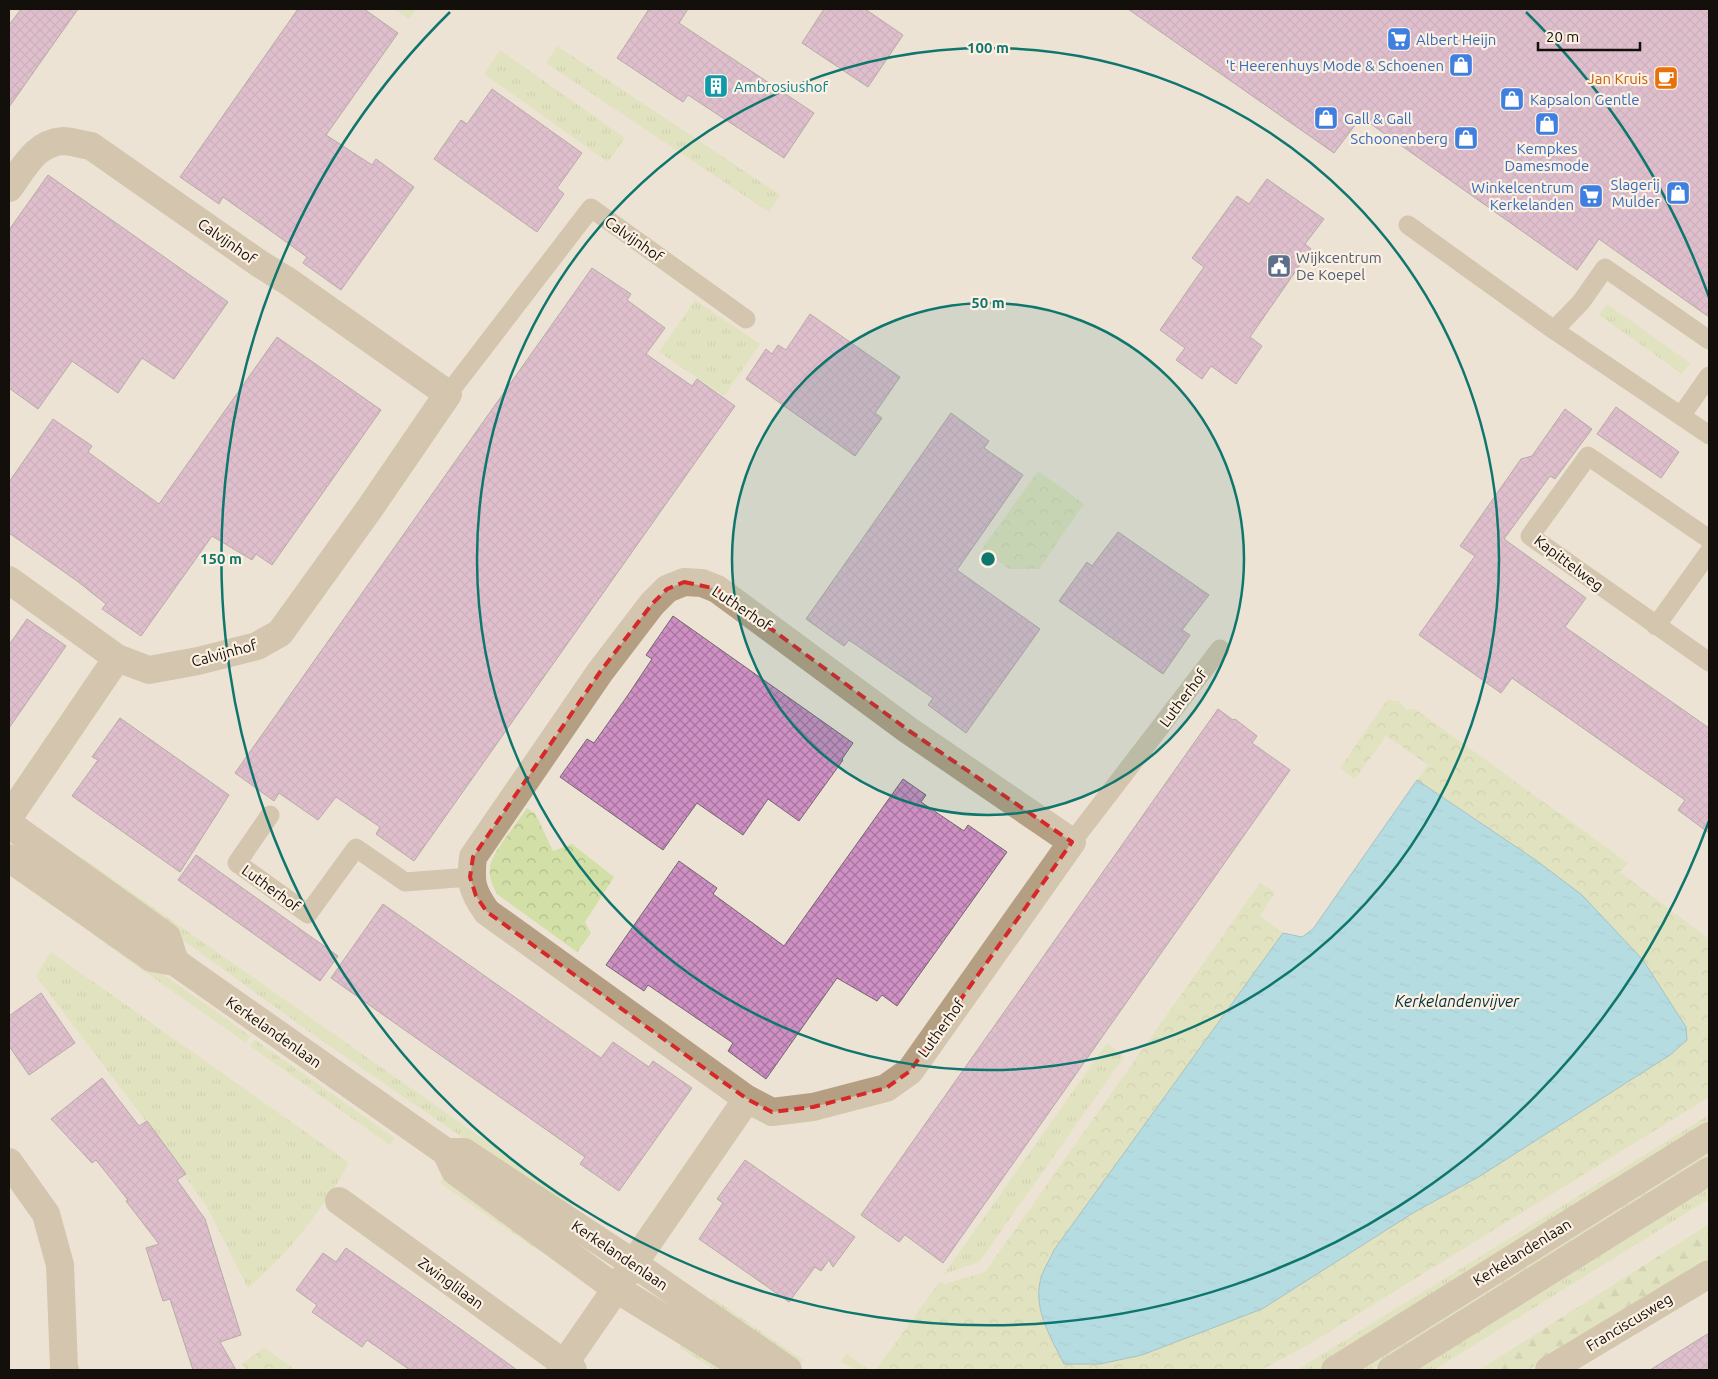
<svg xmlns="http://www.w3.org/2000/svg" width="1718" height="1379" font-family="Ubuntu,sans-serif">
<defs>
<pattern id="grass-tufts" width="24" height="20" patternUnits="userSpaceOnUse" patternTransform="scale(1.25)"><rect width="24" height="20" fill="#d2dfa7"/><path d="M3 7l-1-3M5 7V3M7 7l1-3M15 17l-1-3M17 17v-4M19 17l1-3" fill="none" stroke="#b3be8e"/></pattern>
<pattern id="forest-firs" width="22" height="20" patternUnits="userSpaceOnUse" patternTransform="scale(1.25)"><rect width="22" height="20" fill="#d2dfa7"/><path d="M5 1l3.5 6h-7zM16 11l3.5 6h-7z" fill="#b3be8e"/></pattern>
<pattern id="park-crowns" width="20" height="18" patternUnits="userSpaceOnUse" patternTransform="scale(1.25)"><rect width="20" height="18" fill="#d2dfa7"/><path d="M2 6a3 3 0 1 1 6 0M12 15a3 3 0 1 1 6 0" fill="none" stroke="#b3be8e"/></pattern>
<pattern id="water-ripples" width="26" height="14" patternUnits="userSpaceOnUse" patternTransform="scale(1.25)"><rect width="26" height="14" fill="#70d2f2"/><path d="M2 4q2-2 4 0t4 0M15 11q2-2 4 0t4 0" fill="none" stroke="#60b3ce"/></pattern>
<pattern id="building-cross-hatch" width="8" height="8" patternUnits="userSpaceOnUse" patternTransform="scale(1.25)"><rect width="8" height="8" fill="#cf91c5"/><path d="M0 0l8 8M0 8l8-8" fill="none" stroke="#a7759e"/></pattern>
</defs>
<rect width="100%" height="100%" fill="#ede3d4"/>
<g fill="url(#grass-tufts)">
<path d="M 394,9 L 416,9 L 409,19 Z"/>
<path d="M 557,46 L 780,195 L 769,212 L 546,63 Z"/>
<path d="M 500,50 L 625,138 L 608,162 L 484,74 Z"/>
<path d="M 695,300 L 760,344 L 724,396 L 659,352 Z"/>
<path d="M 1607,304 L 1690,363 L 1682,374 L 1599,315 Z"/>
<path d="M 83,858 L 573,1202 L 568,1210 L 318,1038 L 79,865 Z"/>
<path d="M 100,929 L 250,1036 L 246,1043 L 93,935 Z"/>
<path d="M 51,952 L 348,1162 C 344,1174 337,1184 329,1195 C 307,1229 280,1261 248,1288 L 207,1207 L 144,1119 L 36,976 Z"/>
<path d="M 255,1040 L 395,1138 L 390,1145 L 250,1046 Z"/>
<path d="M 1107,1043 L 1124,1057 L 979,1262 L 944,1274 Z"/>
<path d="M 1709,1115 L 1709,1125 L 1318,1370 L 1297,1370 Z"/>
<path d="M 1709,1146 L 1709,1161 L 1371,1370 L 1351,1370 Z"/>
<path d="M 445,1176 L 541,1243 L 536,1249 L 440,1183 Z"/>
<path d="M 1709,1179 L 1709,1199 L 1434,1370 L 1405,1370 Z"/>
<path d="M 713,1298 L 803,1360 L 799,1366 L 708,1304 Z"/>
<path d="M 681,1341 L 728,1370 L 715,1370 L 680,1348 Z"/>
</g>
<path fill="url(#forest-firs)" d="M 1709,1224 L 1709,1258 L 1528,1370 L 1479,1370 Z"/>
<g fill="url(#park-crowns)">
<path d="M 1038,471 L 1084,504 L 1039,569 L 1009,569 L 982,549 Z"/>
<path d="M 1387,700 L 1399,701 L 1406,709 L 1415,709 L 1628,863 L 1620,872 L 1709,939 L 1709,1097 L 1311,1343 L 1261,1370 L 876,1370 L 940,1281 L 945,1284 L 985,1272 L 1260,883 L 1275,892 L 1260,916 L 1283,933 L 1055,1250 L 1042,1275 L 1039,1301 L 1045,1327 L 1413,1213 L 1480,1176 L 1670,1055 L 1686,1027 L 1643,960 L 1582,895 L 1537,861 L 1417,780 L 1428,765 L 1386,736 L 1355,779 L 1340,768 Z"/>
<path d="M 527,808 L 535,813 L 553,851 L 572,844 L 614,877 L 585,922 L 591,933 L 577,952 L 497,894 C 483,869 491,859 506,837 C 513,828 520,818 527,808 Z"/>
<path d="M 264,1348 L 296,1370 L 246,1370 L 242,1364 Z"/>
<path d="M 846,1354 L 847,1354 L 869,1370 L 857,1370 L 841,1362 Z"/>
</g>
<path fill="url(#water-ripples)" stroke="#5498ac" d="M 1417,780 L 1537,861 L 1582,895 L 1643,960 L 1686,1027 L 1687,1040 L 1670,1055 L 1480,1176 L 1413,1213 L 1262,1309 L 1142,1355 L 1100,1364 L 1064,1364 C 1050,1336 1031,1306 1042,1275 C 1045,1266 1051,1258 1054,1250 L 1283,933 L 1302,937 L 1313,929 Z"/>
<g fill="url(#building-cross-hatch)" stroke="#746671">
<path d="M 21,9 L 78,9 L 9,107 L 9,25 Z"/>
<path d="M 298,9 L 364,9 L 398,33 L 326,135 L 372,165 L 376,159 L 414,187 L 341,290 L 303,263 L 307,257 L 264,226 L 223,197 L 219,204 L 180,177 Z"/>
<path d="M 649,9 L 688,9 L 679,23 L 814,113 L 784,158 L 688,95 L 683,102 L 617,58 Z"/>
<path d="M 824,9 L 865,9 L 903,35 L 868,87 L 802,43 Z"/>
<path d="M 1128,9 L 1709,9 L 1709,317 L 1599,239 L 1577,270 L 1361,117 L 1334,153 Z"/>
<path d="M 492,89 L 582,153 L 557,188 L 564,194 L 537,232 L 434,159 L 461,120 L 467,124 Z"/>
<path d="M 48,175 L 228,302 L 174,379 L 142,358 L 118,393 L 72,361 L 38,409 L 9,388 L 9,230 Z"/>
<path d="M 1267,179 L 1324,219 L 1305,244 L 1311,249 L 1250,337 L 1262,346 L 1236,384 L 1211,366 L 1202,379 L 1176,360 L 1185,348 L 1160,330 L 1204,267 L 1192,258 L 1237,196 L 1249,204 Z"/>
<path d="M 592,268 L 631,294 L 627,300 L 665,328 L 646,354 L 692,386 L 697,379 L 735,406 L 414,861 L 376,834 L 380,827 L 336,797 L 318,820 L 279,793 L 274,801 L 235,773 Z"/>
<path d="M 810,314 L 900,377 L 875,413 L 882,418 L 855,456 L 746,379 L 766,349 L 772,354 L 778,345 L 786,350 Z"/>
<path d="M 277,337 L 381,410 L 272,565 L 256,554 L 252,560 L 212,536 L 141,636 L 102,609 L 106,604 L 77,581 L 9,533 L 9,482 L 53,419 L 92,446 L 88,452 L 159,504 Z"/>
<path d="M 1616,407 L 1679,452 L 1661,478 L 1597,434 Z"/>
<path d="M 1565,409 L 1592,429 L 1555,479 L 1550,476 L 1504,539 L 1586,598 L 1565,627 L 1709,728 L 1709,833 L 1678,810 L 1685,800 L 1512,678 L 1501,693 L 1419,635 L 1475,556 L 1460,546 L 1521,459 L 1532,456 Z"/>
<path d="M 951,413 L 989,441 L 984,448 L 1023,475 L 957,570 L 1040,629 L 966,733 L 928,705 L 933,698 L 849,640 L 844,646 L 806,619 Z"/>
<path d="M 1118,532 L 1209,595 L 1182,630 L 1190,635 L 1163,674 L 1059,601 L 1087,562 L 1092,566 Z"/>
<path d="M 673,616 L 853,743 L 842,759 L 843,760 L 799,821 L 768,799 L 743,835 L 697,803 L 663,850 L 560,777 L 587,739 L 594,743 L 628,695 L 652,659 L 646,655 Z"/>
<path d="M 27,619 L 66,646 L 9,728 L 9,645 Z"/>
<path d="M 1218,709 L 1233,720 L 1235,719 L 1257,736 L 1252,743 L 1290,770 L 943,1263 L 905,1235 L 899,1242 L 861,1215 Z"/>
<path d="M 120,718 L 229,795 L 180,872 L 72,796 L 98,760 L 92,757 Z"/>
<path d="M 903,779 L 926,795 L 921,802 L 964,831 L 968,825 L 1007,852 L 897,1006 L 882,995 L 877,1001 L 837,978 L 766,1079 L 728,1051 L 733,1043 L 648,985 L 644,991 L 606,965 L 679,861 L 717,888 L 713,894 L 784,946 Z"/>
<path d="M 196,855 L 338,956 L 320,981 L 178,880 Z"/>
<path d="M 383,904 L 601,1058 L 613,1042 L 649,1067 L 653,1061 L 692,1088 L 619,1191 L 580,1164 L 585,1157 L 331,978 Z"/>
<path d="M 41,993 L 75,1043 L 29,1075 L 9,1046 L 9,1016 Z"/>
<path d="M 102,1078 L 139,1126 L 147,1121 L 186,1174 L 177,1180 L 205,1219 L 241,1335 L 220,1342 L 236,1370 L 193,1370 L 170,1299 L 163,1301 L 146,1248 L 159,1244 L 126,1201 L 128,1200 L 96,1160 L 92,1163 L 51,1119 Z"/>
<path d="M 745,1160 L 855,1237 L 833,1267 L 829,1260 L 821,1271 L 815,1267 L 789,1302 L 699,1239 L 723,1203 L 717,1199 Z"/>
<path d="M 346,1248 L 437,1312 L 517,1370 L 410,1370 L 367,1340 L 362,1347 L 312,1312 L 317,1305 L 296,1290 L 323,1253 L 336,1262 Z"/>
<path d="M 1709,1333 L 1709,1370 L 1650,1370 Z"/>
</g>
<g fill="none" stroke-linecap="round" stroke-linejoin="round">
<g stroke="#b59f83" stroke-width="19">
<path d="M 1408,225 L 1554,330 L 1709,435"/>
<path d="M 1554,330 L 1581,302 L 1605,268 L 1709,340"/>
<path d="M 448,394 L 591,208 L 746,319"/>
<path d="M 1681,416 L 1709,376"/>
<path d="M 1709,539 L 1588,456 L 1530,536 L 1709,662"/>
<path d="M 1656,626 L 1709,552"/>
<path d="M 270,815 L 237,863 L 308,914 L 356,848 L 405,882 L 470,877"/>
<path d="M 1072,842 L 1220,649"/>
</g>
<g stroke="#b59f83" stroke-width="28">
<path d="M 9,188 C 24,168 35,143 63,141 C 72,141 82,145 91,146 L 260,264 L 289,282 L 448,394 L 370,508 L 280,633 L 257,646 L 198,661 L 149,670 L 117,658 L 9,580"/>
<path d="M 684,582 L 702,583 L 717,589 L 908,730 L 1072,842 L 910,1071 L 886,1088 L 813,1107 L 772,1112 L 747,1099 L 487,912 C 472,891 470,883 473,857 L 600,672 L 652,604 L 667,589 Z"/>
<path d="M 9,817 L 117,658"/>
<path d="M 9,1162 L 46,1214 L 60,1265 L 64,1368 L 65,1370"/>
<path d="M 339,1201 L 573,1370"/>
<path d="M 560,1370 L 747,1099"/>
<path d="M 1549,1370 L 1709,1274"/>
</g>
<g stroke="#b59f83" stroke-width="28">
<path d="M 9,824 L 167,937 L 175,962"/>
<path d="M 9,858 L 152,958 L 175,962 L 446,1152 L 455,1171 L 615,1288 L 748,1370"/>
<path d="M 446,1152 L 464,1152 L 633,1263 L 788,1370"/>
<path d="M 1335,1370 L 1709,1136"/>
<path d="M 1391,1370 L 1709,1171"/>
</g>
</g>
<path d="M0 0H1718V1379H0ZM 684,582 L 717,589 L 908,730 L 1072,842 L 910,1071 L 886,1088 L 813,1107 L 772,1112 L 747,1099 L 487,912 L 476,896 L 470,877 L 473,857 L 600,672 L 652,604 L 667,589 Z" fill="#ede3d4" fill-opacity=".55" fill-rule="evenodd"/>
<path fill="none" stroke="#d62828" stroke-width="4" stroke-dasharray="10 6" stroke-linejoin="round" d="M 684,582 L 717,589 L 908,730 L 1072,842 L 910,1071 L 886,1088 L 813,1107 L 772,1112 L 747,1099 L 487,912 L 476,896 L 470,877 L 473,857 L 600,672 L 652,604 L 667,589 Z"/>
<circle cx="988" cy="559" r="256" fill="#0f766e" fill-opacity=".12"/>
<g fill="none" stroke="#0f766e" stroke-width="2.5">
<circle cx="988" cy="559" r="256"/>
<circle cx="988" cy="559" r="511"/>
<path d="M1709 821A767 767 0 1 1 450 12M1526 12A767 767 0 0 1 1709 297"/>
</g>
<defs>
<symbol id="supermarket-square" viewBox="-11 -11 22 22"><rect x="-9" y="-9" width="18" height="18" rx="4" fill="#3f7fe0" stroke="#fbf0e1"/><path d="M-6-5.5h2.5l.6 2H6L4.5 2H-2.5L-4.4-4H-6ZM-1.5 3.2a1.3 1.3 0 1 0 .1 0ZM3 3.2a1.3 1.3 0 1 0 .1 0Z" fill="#fff"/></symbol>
<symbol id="shop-square" viewBox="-11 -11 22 22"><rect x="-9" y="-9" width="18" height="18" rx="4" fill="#3f7fe0" stroke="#fbf0e1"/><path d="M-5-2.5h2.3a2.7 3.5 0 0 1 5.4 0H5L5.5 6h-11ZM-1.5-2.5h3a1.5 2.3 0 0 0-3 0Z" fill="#fff"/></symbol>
<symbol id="cafe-square" viewBox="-11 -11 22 22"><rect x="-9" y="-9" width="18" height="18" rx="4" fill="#e8710a" stroke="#fbf0e1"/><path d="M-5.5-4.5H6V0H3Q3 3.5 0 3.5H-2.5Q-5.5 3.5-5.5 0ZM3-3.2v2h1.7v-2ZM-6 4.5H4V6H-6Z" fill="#fff"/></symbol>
<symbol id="building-square" viewBox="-11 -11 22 22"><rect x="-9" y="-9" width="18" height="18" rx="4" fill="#0f9aa8" stroke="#fbf0e1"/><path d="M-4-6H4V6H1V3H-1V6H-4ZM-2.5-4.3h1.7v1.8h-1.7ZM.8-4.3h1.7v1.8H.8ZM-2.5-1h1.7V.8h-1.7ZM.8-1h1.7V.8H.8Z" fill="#fff"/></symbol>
<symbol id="civic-square" viewBox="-11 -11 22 22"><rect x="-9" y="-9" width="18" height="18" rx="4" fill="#5c6f8a" stroke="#fbf0e1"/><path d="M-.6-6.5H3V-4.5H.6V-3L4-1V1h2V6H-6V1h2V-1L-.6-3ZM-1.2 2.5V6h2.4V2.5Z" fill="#fff"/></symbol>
</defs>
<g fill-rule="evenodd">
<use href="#supermarket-square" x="1385" y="25" width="28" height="28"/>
<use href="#shop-square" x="1447" y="51" width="28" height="28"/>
<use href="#cafe-square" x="1652" y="64" width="28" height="28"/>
<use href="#building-square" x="702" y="72" width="28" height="28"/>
<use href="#shop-square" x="1498" y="85" width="28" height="28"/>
<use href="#shop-square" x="1312" y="104" width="28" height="28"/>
<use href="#shop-square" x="1533" y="110" width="28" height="28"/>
<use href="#shop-square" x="1452" y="124" width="28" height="28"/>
<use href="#shop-square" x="1664" y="179" width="28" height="28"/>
<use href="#supermarket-square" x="1577" y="182" width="28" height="28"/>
<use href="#civic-square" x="1265" y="252" width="28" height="28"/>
</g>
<g text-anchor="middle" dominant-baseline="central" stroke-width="4.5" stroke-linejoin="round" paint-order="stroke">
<g font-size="15" fill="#366cbe" stroke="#fbf0e1" text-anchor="end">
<text x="1416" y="39" text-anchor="start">Albert Heijn</text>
<text x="1444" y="65">'t Heerenhuys Mode &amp; Schoenen</text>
<text x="1530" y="99" text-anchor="start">Kapsalon Gentle</text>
<text x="1344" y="118" text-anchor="start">Gall &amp; Gall</text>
<text x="1448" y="138">Schoonenberg</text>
<text x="1547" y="148" text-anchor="middle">Kempkes<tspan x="1547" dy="17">Damesmode</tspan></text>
<text x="1660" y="184">Slagerij<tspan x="1660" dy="17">Mulder</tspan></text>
<text x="1574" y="187">Winkelcentrum<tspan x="1574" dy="17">Kerkelanden</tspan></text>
</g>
<g font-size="15" fill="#c56008" stroke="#fbf0e1" text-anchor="end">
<text x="1648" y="78">Jan Kruis</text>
</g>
<g font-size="15" fill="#0d838f" stroke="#fbf0e1" text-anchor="start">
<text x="734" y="86">Ambrosiushof</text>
</g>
<g font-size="15" fill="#130f0a" stroke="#fbf0e1">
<text transform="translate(634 239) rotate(35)">Calvijnhof</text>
<text transform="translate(227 241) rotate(35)">Calvijnhof</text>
<text transform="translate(1569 563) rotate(37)">Kapittelweg</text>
<text transform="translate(742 608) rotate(34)">Lutherhof</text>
<text transform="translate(224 653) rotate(-15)">Calvijnhof</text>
<text transform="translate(1183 698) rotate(-53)">Lutherhof</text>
<text transform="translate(271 888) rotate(36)">Lutherhof</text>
<text transform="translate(941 1028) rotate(-54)">Lutherhof</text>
<text transform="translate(274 1032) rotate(35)">Kerkelandenlaan</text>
<text transform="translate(1522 1252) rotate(-32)">Kerkelandenlaan</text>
<text transform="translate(620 1255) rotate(34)">Kerkelandenlaan</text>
<text transform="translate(451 1283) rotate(36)">Zwinglilaan</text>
<text transform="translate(1629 1322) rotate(-31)">Franciscusweg</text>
</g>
<g font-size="15" fill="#4e5e75" stroke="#fbf0e1" text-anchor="start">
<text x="1296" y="257">Wijkcentrum<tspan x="1296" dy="17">De Koepel</tspan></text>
</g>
<g font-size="16" font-style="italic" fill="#00303d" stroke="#fbf0e1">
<text x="1457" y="1001">Kerkelandenvijver</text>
</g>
</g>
<circle cx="988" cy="559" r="8" fill="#0f766e" stroke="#fbf0e1" stroke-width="2.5"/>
<g font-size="15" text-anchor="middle" font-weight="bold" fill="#0f766e" stroke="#fbf0e1" stroke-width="4.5" stroke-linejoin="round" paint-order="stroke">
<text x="988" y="53">100 m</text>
<text x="988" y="308">50 m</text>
<text x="221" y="564">150 m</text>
</g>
<rect width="1718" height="1379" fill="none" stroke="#130f0a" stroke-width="20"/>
<path d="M1538 42v8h102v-8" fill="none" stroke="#130f0a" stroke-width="2.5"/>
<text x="1546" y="42" font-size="15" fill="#130f0a" stroke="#fbf0e1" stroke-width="4" paint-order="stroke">20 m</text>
</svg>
